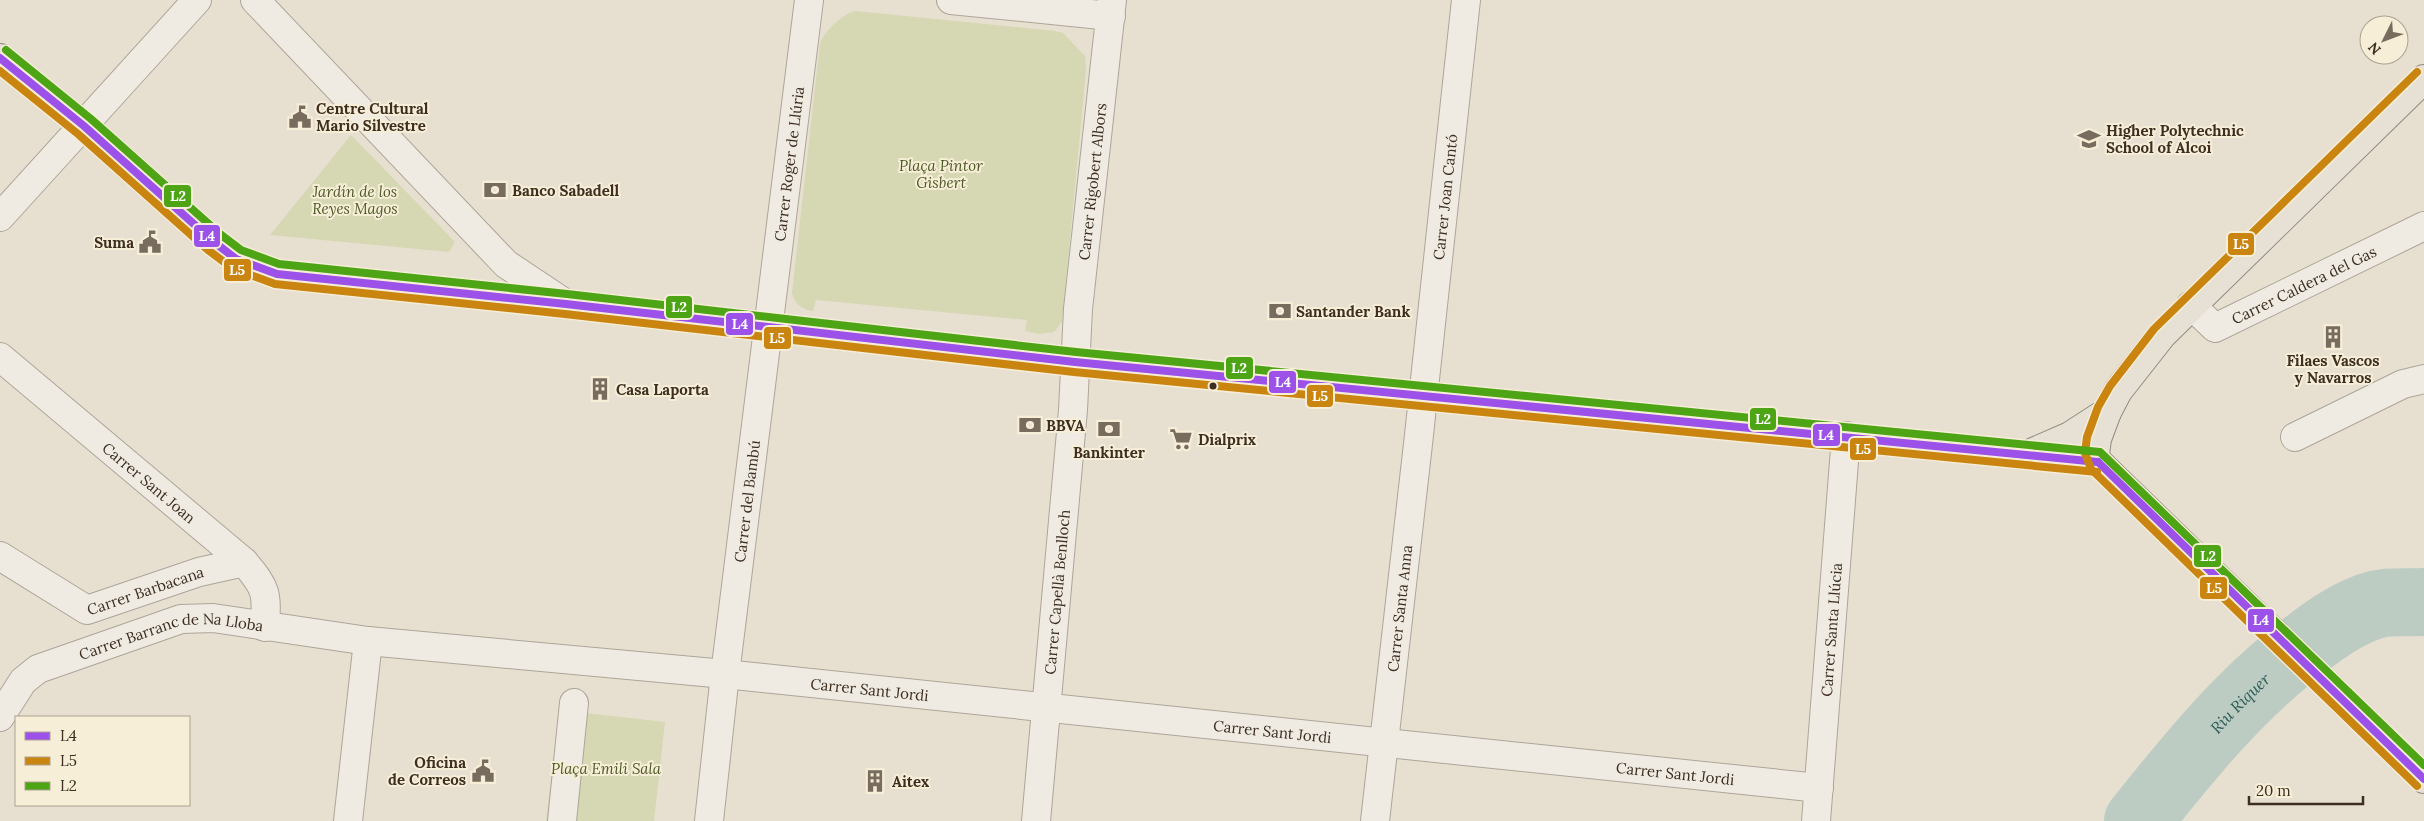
<svg xmlns="http://www.w3.org/2000/svg" width="2424" height="821" font-family="Lora,serif">
<rect width="100%" height="100%" fill="#e7e0d1"/>
<g fill="#d6d7b3">
<path d="M 855,11 L 1055,31 L 1063,33 L 1085,56 L 1086,71 L 1062,322 L 1054,332 L 1039,334 L 1025,331 L 1027,320 L 816,300 L 813,311 C 802,310 795,304 792,293 L 820,43 C 826,30 841,15 855,11 Z"/>
<path d="M 351,135 L 455,242 L 449,252 L 270,235 Z"/>
<path d="M 559,710 L 665,722 L 654,821 L 546,821 Z"/>
</g>
<g fill="none" stroke-linecap="round" stroke-linejoin="round">
<path stroke="#bcccc2" stroke-width="68" id="s1" d="M 2138,821 C 2189,757 2240,694 2305,645 C 2327,628 2351,611 2378,604 C 2392,601 2410,603 2424,602"/>
<defs>
<g id="minor">
<path d="M 255,0 L 506,264 L 566,304"/>
<path d="M 951,0 L 1111,16"/>
<path d="M 0,217 L 197,0"/>
<path id="s2" d="M 2191,305 L 2215,328 L 2424,226"/>
<path id="s3" d="M 0,357 L 244,562 C 267,589 267,593 265,627"/>
<path d="M 2295,437 L 2403,384 L 2424,379"/>
<path id="s4" d="M 0,556 L 87,610 L 199,572 L 244,562"/>
<path id="s5" d="M 0,717 L 23,681 L 38,669 L 181,619 L 213,618 L 368,641 L 725,674 L 1819,788"/>
<path d="M 348,821 L 368,641"/>
<path d="M 562,821 L 574,703"/>
<path id="s6" d="M 709,821 L 725,674 L 809,0"/>
<path id="s7" d="M 1036,821 L 1073,410 L 1078,309 L 1112,0"/>
<path id="s8" d="M 1375,821 L 1418,444 L 1466,0"/>
<path id="s9" d="M 1816,821 L 1846,436"/>
</g>
<g id="major">
<path d="M 0,58 L 84,126 L 214,242 L 236,259 L 277,274 L 566,304 L 1075,362 L 2098,462"/>
<path d="M 2424,79 L 2162,335 L 2118,391 L 2107,412 L 2097,439 L 2095,454 L 2098,462 L 2424,779"/>
<path d="M 2031,453 L 2070,436 L 2107,412"/>
</g>
</defs>
<use href="#minor" stroke="#ada599" stroke-width="30"/>
<use href="#major" stroke="#928b80" stroke-width="30"/>
<use href="#minor" stroke="#efebe3" stroke-width="28"/>
<use href="#major" stroke="#e6e1d4" stroke-width="28"/>
<defs>
<g id="bus-1">
<path d="M 0,58 L 84,126 L 214,242 L 236,259 L 277,274 L 566,304 L 1075,362 L 2098,462"/>
<path d="M 2098,462 L 2424,779"/>
</g>
<g id="bus-2">
<path d="M 0,71 L 78,134 L 208,250 L 232,268 L 275,284 L 565,314 L 1074,372 L 2097,472"/>
<path d="M 2417,72 L 2154,329 L 2110,386 L 2098,407 L 2087,437 L 2085,453 L 2091,469 L 2417,786"/>
</g>
<path id="bus-3" d="M 6,50 L 91,119 L 220,234 L 241,250 L 279,264 L 567,294 L 1076,352 L 2100,452 L 2424,765"/>
</defs>
<use href="#bus-1" stroke="#f7eed8" stroke-width="11"/>
<use href="#bus-2" stroke="#f7eed8" stroke-width="11"/>
<use href="#bus-3" stroke="#f7eed8" stroke-width="11"/>
<use href="#bus-1" stroke="#9c51e9" stroke-width="8"/>
<use href="#bus-2" stroke="#ca8511" stroke-width="8"/>
<use href="#bus-3" stroke="#4da415" stroke-width="8"/>
</g>
<defs>
<symbol id="civic-bare" viewBox="-9 -9 18 18"><path d="M-.6-6.5H3V-4.5H.6V-3L4-1V1h2V6H-6V1h2V-1L-.6-3ZM-1.2 2.5V6h2.4V2.5Z" fill="#786c5e" stroke="#f7eed8" stroke-width="2.5" paint-order="stroke"/></symbol>
<symbol id="university-bare" viewBox="-9 -9 18 18"><path d="M0-5L7-2L0 1L-7-2ZM-4 1L0 2.5L4 1V4Q0 6-4 4Z" fill="#786c5e" stroke="#f7eed8" stroke-width="2.5" paint-order="stroke"/></symbol>
<symbol id="bank-bare" viewBox="-9 -9 18 18"><path d="M-6-4H6V4H-6ZM0-2.3a2.3 2.3 0 1 0 0 4.6a2.3 2.3 0 1 0 0-4.6Z" fill="#786c5e" stroke="#f7eed8" stroke-width="2.5" paint-order="stroke"/></symbol>
<symbol id="building-bare" viewBox="-9 -9 18 18"><path d="M-4-6H4V6H1V3H-1V6H-4ZM-2.5-4.3h1.7v1.8h-1.7ZM.8-4.3h1.7v1.8H.8ZM-2.5-1h1.7V.8h-1.7ZM.8-1h1.7V.8H.8Z" fill="#786c5e" stroke="#f7eed8" stroke-width="2.5" paint-order="stroke"/></symbol>
<symbol id="supermarket-bare" viewBox="-9 -9 18 18"><path d="M-6-5.5h2.5l.6 2H6L4.5 2H-2.5L-4.4-4H-6ZM-1.5 3.2a1.3 1.3 0 1 0 .1 0ZM3 3.2a1.3 1.3 0 1 0 .1 0Z" fill="#786c5e" stroke="#f7eed8" stroke-width="2.5" paint-order="stroke"/></symbol>
</defs>
<g fill-rule="evenodd">
<use href="#civic-bare" x="284" y="101" width="32" height="32"/>
<use href="#university-bare" x="2073" y="123" width="32" height="32"/>
<use href="#bank-bare" x="479" y="174" width="32" height="32"/>
<use href="#civic-bare" x="134" y="226" width="32" height="32"/>
<use href="#bank-bare" x="1264" y="295" width="32" height="32"/>
<use href="#building-bare" x="2317" y="321" width="32" height="32"/>
<use href="#building-bare" x="584" y="373" width="32" height="32"/>
<use href="#bank-bare" x="1014" y="409" width="32" height="32"/>
<use href="#bank-bare" x="1093" y="413" width="32" height="32"/>
<use href="#supermarket-bare" x="1165" y="423" width="32" height="32"/>
<use href="#civic-bare" x="467" y="755" width="32" height="32"/>
<use href="#building-bare" x="859" y="765" width="32" height="32"/>
</g>
<circle fill="#3d2e20" stroke="#f7eed8" stroke-width="2" cx="1213" cy="386" r="4.5"/>
<g text-anchor="middle" dominant-baseline="central" stroke-width="4" stroke-linejoin="round" paint-order="stroke">
<g font-size="15" font-weight="bold" fill="#3d2e20" stroke="#f7eed8" text-anchor="start">
<text x="316" y="108">Centre Cultural<tspan x="316" dy="17">Mario Silvestre</tspan></text>
<text x="2106" y="130">Higher Polytechnic<tspan x="2106" dy="17">School of Alcoi</tspan></text>
<text x="512" y="190">Banco Sabadell</text>
<text x="134" y="242" text-anchor="end">Suma</text>
<text x="1296" y="311">Santander Bank</text>
<text x="2333" y="360" text-anchor="middle">Filaes Vascos<tspan x="2333" dy="17">y Navarros</tspan></text>
<text x="616" y="389">Casa Laporta</text>
<text x="1046" y="425">BBVA</text>
<text x="1198" y="439">Dialprix</text>
<text x="1109" y="452" text-anchor="middle">Bankinter</text>
<text x="466" y="762" text-anchor="end">Oficina<tspan x="466" dy="17">de Correos</tspan></text>
<text x="892" y="781">Aitex</text>
</g>
<g font-size="15" fill="#3d2e20" stroke="#f7eed8">
<text stroke="none"><textPath href="#s6" startOffset="662">Carrer Roger de Llúria</textPath></text>
<text stroke="none"><textPath href="#s7" startOffset="642">Carrer Rigobert Albors</textPath></text>
<text stroke="none"><textPath href="#s8" startOffset="628">Carrer Joan Cantó</textPath></text>
<text stroke="none"><textPath href="#s2" startOffset="132">Carrer Caldera del Gas</textPath></text>
<text stroke="none"><textPath href="#s3" startOffset="195">Carrer Sant Joan</textPath></text>
<text stroke="none"><textPath href="#s6" startOffset="322">Carrer del Bambú</textPath></text>
<text stroke="none"><textPath href="#s4" startOffset="164">Carrer Barbacana</textPath></text>
<text stroke="none"><textPath href="#s7" startOffset="230">Carrer Capellà Benlloch</textPath></text>
<text stroke="none"><textPath href="#s8" startOffset="214">Carrer Santa Anna</textPath></text>
<text stroke="none"><textPath href="#s9" startOffset="192">Carrer Santa Llúcia</textPath></text>
<text stroke="none"><textPath href="#s5" startOffset="201">Carrer Barranc de Na Lloba</textPath></text>
<text stroke="none"><textPath href="#s5" startOffset="906">Carrer Sant Jordi</textPath></text>
<text stroke="none"><textPath href="#s5" startOffset="1311">Carrer Sant Jordi</textPath></text>
<text stroke="none"><textPath href="#s5" startOffset="1716">Carrer Sant Jordi</textPath></text>
</g>
<g font-size="15" font-style="italic" fill="#4d5a26" stroke="#f7eed8">
<text x="941" y="165">Plaça Pintor<tspan x="941" dy="17">Gisbert</tspan></text>
<text x="355" y="191">Jardín de los<tspan x="355" dy="17">Reyes Magos</tspan></text>
<text x="606" y="768">Plaça Emili Sala</text>
</g>
<g font-size="16" font-style="italic" fill="#2f5d5a" stroke="#f7eed8">
<text stroke="none"><textPath href="#s1" startOffset="156">Riu Riquer</textPath></text>
</g>
</g>
<g stroke="#f7eed8" stroke-width="2">
<rect x="163" y="184" width="29" height="24" rx="5" fill="#4da415"/>
<rect x="193" y="224" width="28" height="24" rx="5" fill="#9c51e9"/>
<rect x="2227" y="232" width="28" height="24" rx="5" fill="#ca8511"/>
<rect x="223" y="258" width="29" height="24" rx="5" fill="#ca8511"/>
<rect x="665" y="295" width="28" height="24" rx="5" fill="#4da415"/>
<rect x="725" y="312" width="29" height="24" rx="5" fill="#9c51e9"/>
<rect x="763" y="326" width="29" height="24" rx="5" fill="#ca8511"/>
<rect x="1225" y="356" width="29" height="24" rx="5" fill="#4da415"/>
<rect x="1268" y="370" width="29" height="24" rx="5" fill="#9c51e9"/>
<rect x="1306" y="384" width="28" height="24" rx="5" fill="#ca8511"/>
<rect x="1749" y="407" width="28" height="24" rx="5" fill="#4da415"/>
<rect x="1812" y="423" width="29" height="24" rx="5" fill="#9c51e9"/>
<rect x="1849" y="437" width="28" height="24" rx="5" fill="#ca8511"/>
<rect x="2193" y="544" width="29" height="24" rx="5" fill="#4da415"/>
<rect x="2199" y="576" width="29" height="24" rx="5" fill="#ca8511"/>
<rect x="2247" y="608" width="28" height="25" rx="5" fill="#9c51e9"/>
</g>
<g font-size="14" text-anchor="middle" font-weight="bold" fill="#fff">
<text x="178" y="201">L2</text>
<text x="207" y="241">L4</text>
<text x="2241" y="249">L5</text>
<text x="237" y="275">L5</text>
<text x="679" y="312">L2</text>
<text x="740" y="329">L4</text>
<text x="777" y="343">L5</text>
<text x="1239" y="373">L2</text>
<text x="1283" y="387">L4</text>
<text x="1320" y="401">L5</text>
<text x="1763" y="424">L2</text>
<text x="1826" y="440">L4</text>
<text x="1863" y="454">L5</text>
<text x="2208" y="561">L2</text>
<text x="2214" y="593">L5</text>
<text x="2261" y="625">L4</text>
</g>
<rect x="15" y="716" width="175" height="90" fill="#f7eed8" stroke="#ada18e"/>
<rect x="25" y="732" width="25" height="8" fill="#9c51e9" stroke="#ada18e"/>
<text x="60" y="741" font-size="15" fill="#3d2e20">L4</text>
<rect x="25" y="757" width="25" height="8" fill="#ca8511" stroke="#ada18e"/>
<text x="60" y="766" font-size="15" fill="#3d2e20">L5</text>
<rect x="25" y="782" width="25" height="8" fill="#4da415" stroke="#ada18e"/>
<text x="60" y="791" font-size="15" fill="#3d2e20">L2</text>
<g transform="translate(2384 40) rotate(228)"><circle r="24" fill="#f7eed8" stroke="#ada18e"/>
<path d="M0-4L9 19L0 12L-9 19Z" fill="#786c5e"/>
<text y="-8" font-size="14" font-weight="bold" text-anchor="middle" fill="#3d2e20">N</text>
</g>
<path d="M2249 796v8h114v-8" fill="none" stroke="#3d2e20" stroke-width="2.5"/>
<text x="2256" y="796" font-size="15" fill="#3d2e20" stroke="#f7eed8" stroke-width="4" paint-order="stroke">20 m</text>
</svg>
